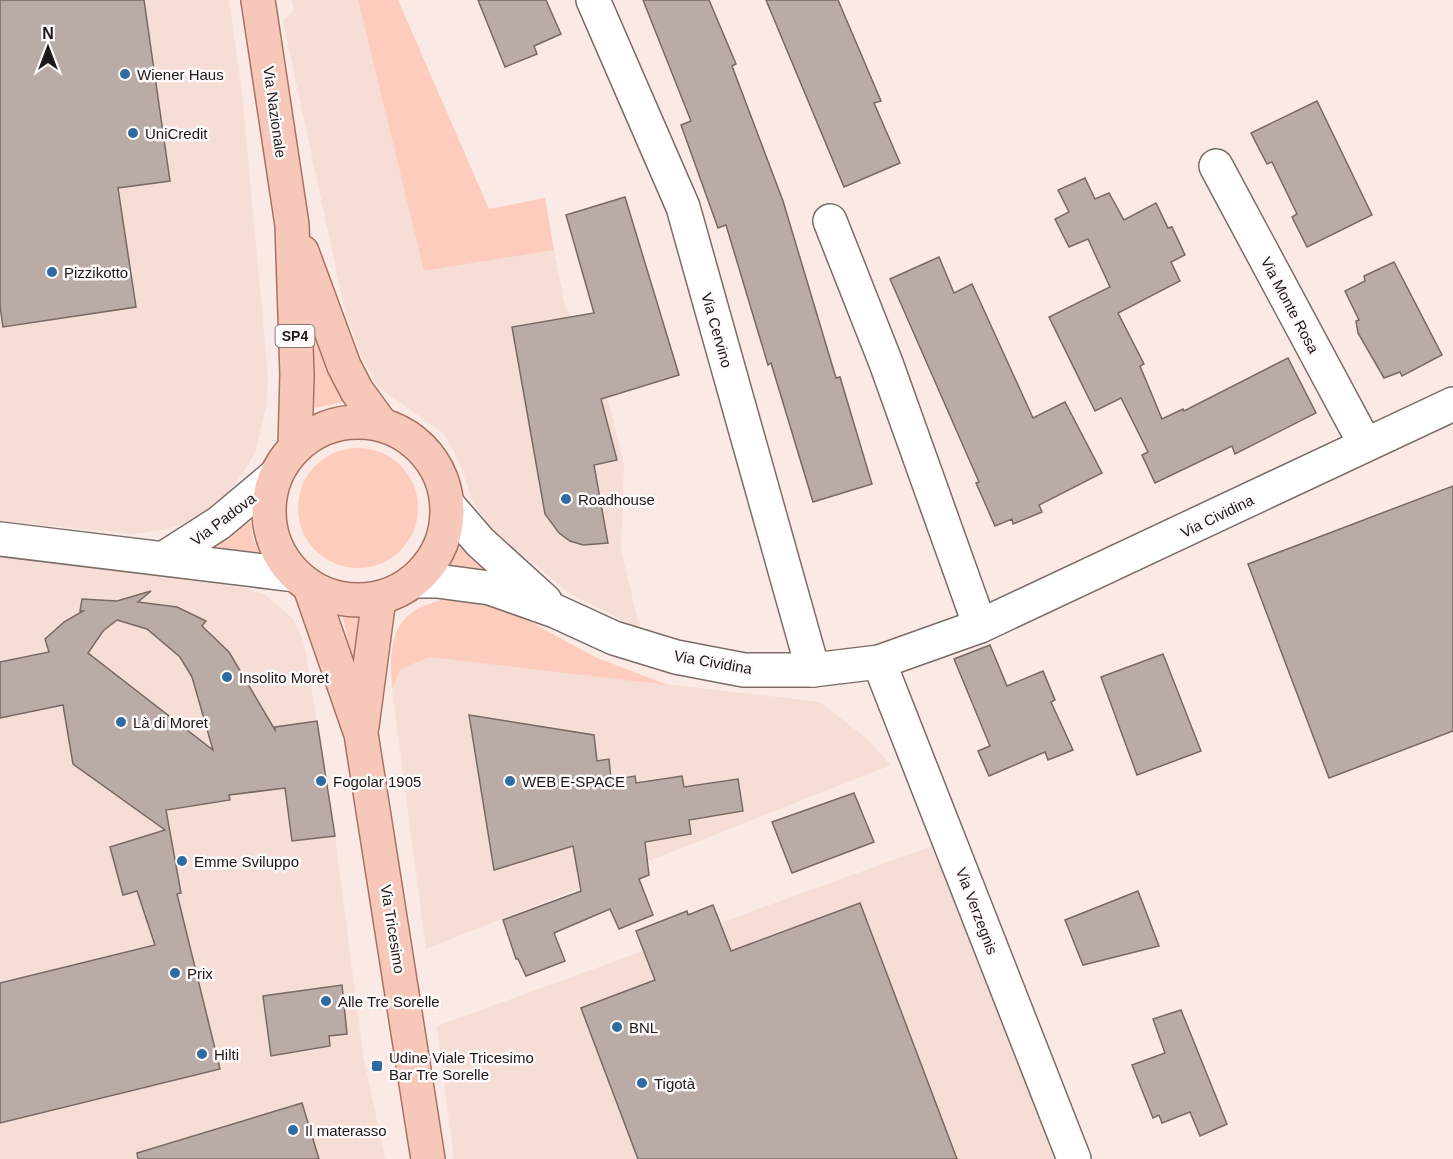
<svg xmlns="http://www.w3.org/2000/svg" width="1453" height="1159" font-family="Arial,sans-serif">
<rect width="100%" height="100%" fill="#fae9e4"/>
<g fill="#f6ddd5">
<path d="M 0,0 L 229,0 L 242,93 L 268,376 L 266,407 L 255,453 L 236,483 L 225,495 L 196,518 L 167,529 L 134,534 L 0,521 Z"/>
<path d="M 292,0 L 358,0 L 424,271 L 554,250 L 565,307 L 600,368 L 624,465 L 621,551 L 640,629 L 571,594 L 491,529 L 474,503 L 456,455 L 444,434 L 379,387 L 362,358 L 345,311 L 283,21 L 294,10 Z"/>
<path d="M 0,553 L 245,588 L 264,594 L 293,619 L 302,637 L 306,654 L 335,836 L 363,1055 L 385,1159 L 0,1159 Z"/>
<path d="M 429,657 L 820,702 L 867,739 L 891,765 L 426,949 L 392,689 L 401,669 Z"/>
<path d="M 932,846 L 1056,1159 L 454,1159 L 437,1026 Z"/>
</g>
<g fill="#fdccbc">
<path d="M 358,0 L 398,0 L 489,209 L 545,198 L 554,250 L 424,271 Z"/>
<path d="M 300,272 L 348,401 L 315,408 Z"/>
<circle cx="358" cy="508" r="60"/>
<path d="M 251,521 L 253,539 L 259,553 L 201,549 Z"/>
<path d="M 461,535 L 497,574 L 477,568 L 447,567 L 456,551 Z"/>
<path d="M 460,596 L 500,605 L 595,657 L 668,685 L 429,657 L 401,669 L 392,689 C 388,629 397,607 460,596 Z"/>
<path d="M 364,614 L 354,664 L 342,615 Z"/>
</g>
<g fill="#bbaba6" stroke="#786965" stroke-width="1.5" fill-rule="evenodd">
<path d="M 0,0 L 144,0 L 170,181 L 118,188 L 136,307 L 3,327 L 0,306 Z"/>
<path d="M 478,0 L 546,0 L 561,34 L 534,46 L 537,54 L 505,67 Z"/>
<path d="M 643,0 L 709,0 L 736,64 L 732,66 L 783,201 L 836,378 L 840,377 L 872,484 L 813,502 L 771,363 L 768,365 L 726,225 L 718,228 L 681,125 L 691,121 Z"/>
<path d="M 766,0 L 838,0 L 881,101 L 874,103 L 900,163 L 844,187 Z"/>
<path d="M 1317,101 L 1372,215 L 1307,247 L 1292,217 L 1297,214 L 1272,162 L 1267,164 L 1251,133 Z"/>
<path d="M 1085,178 L 1095,199 L 1109,193 L 1124,220 L 1156,203 L 1168,228 L 1172,227 L 1185,255 L 1171,262 L 1180,281 L 1118,313 L 1144,364 L 1140,366 L 1162,419 L 1183,409 L 1184,411 L 1288,358 L 1316,413 L 1235,454 L 1232,446 L 1155,483 L 1142,455 L 1148,452 L 1121,398 L 1095,411 L 1049,317 L 1110,287 L 1088,239 L 1069,247 L 1055,219 L 1069,212 L 1058,190 Z"/>
<path d="M 625,197 L 679,375 L 601,399 L 617,460 L 594,465 L 608,543 L 583,545 L 570,541 L 559,533 L 545,514 L 512,327 L 594,313 L 566,215 Z"/>
<path d="M 939,257 L 954,293 L 972,284 L 1033,418 L 1065,402 L 1102,473 L 1039,505 L 1042,512 L 1013,524 L 1012,519 L 995,526 L 976,483 L 979,482 L 890,279 Z"/>
<path d="M 1394,262 L 1442,355 L 1402,376 L 1400,372 L 1384,378 L 1358,333 L 1356,321 L 1359,320 L 1345,291 L 1365,281 L 1364,276 Z"/>
<path d="M 1453,486 L 1453,731 L 1329,778 L 1248,564 Z"/>
<path d="M 151,591 L 138,602 L 177,607 L 206,621 L 202,626 L 229,652 L 275,730 L 275,727 L 317,721 L 335,836 L 292,841 L 285,788 L 229,795 L 230,800 L 166,810 L 181,893 L 177,894 L 220,1069 L 0,1123 L 0,983 L 155,945 L 137,891 L 123,895 L 110,847 L 165,830 L 73,764 L 63,705 L 0,718 L 0,662 L 49,652 L 45,639 L 64,622 L 83,611 L 80,611 L 82,599 L 117,601 ZM 117,620 L 147,629 L 180,657 L 192,677 L 213,750 L 88,653 L 103,631 Z"/>
<path d="M 990,645 L 1007,686 L 1043,671 L 1055,700 L 1051,702 L 1073,750 L 1048,760 L 1045,752 L 989,776 L 978,751 L 990,746 L 954,659 Z"/>
<path d="M 1163,654 L 1201,751 L 1137,775 L 1101,677 Z"/>
<path d="M 469,715 L 594,735 L 597,761 L 609,759 L 611,780 L 635,776 L 636,783 L 682,776 L 684,787 L 738,779 L 743,811 L 689,820 L 691,834 L 645,842 L 649,875 L 639,879 L 653,915 L 619,929 L 610,909 L 554,933 L 565,961 L 526,976 L 518,959 L 516,959 L 503,920 L 581,891 L 573,846 L 494,870 Z"/>
<path d="M 854,793 L 874,842 L 792,873 L 772,822 Z"/>
<path d="M 1138,891 L 1159,946 L 1083,965 L 1065,920 Z"/>
<path d="M 860,903 L 957,1159 L 638,1159 L 581,1008 L 655,980 L 636,931 L 687,911 L 688,915 L 713,905 L 731,951 Z"/>
<path d="M 342,985 L 347,1034 L 329,1036 L 330,1046 L 271,1056 L 263,996 Z"/>
<path d="M 1181,1010 L 1227,1124 L 1200,1136 L 1190,1112 L 1162,1123 L 1159,1115 L 1153,1118 L 1132,1065 L 1165,1053 L 1153,1019 Z"/>
<path d="M 302,1103 L 319,1159 L 138,1159 L 137,1153 Z"/>
</g>
<g fill="none" stroke-linecap="round" stroke-linejoin="round">
<defs>
<g id="street">
<path d="M 593,0 L 683,207 L 813,670"/>
<path d="M 1216,166 L 1365,444"/>
<path d="M 830,221 L 886,363 L 980,626"/>
<path d="M 879,662 L 1074,1159"/>
</g>
<g id="secondary">
<path d="M 448,505 L 480,542 L 545,601"/>
<path d="M 0,539 L 295,575"/>
<path d="M 166,557 L 219,523 L 275,476"/>
<path d="M 415,581 L 437,581 L 490,588 L 555,611 L 614,638 L 676,657 L 744,670 L 813,670 L 879,662 L 980,626 L 1453,404"/>
</g>
<g id="primary">
<path d="M 258,0 L 292,225 L 297,375 L 295,447"/>
<path d="M 302,252 L 344,366 L 357,391 L 381,424"/>
<circle cx="358" cy="511" r="89"/>
<path d="M 310,587 L 361,734 L 428,1159"/>
<path d="M 362,726 L 379,598"/>
</g>
</defs>
<use href="#street" stroke="#7b6c67" stroke-width="36"/>
<use href="#secondary" stroke="#7b6c67" stroke-width="36"/>
<use href="#primary" stroke="#a87262" stroke-width="36"/>
<use href="#street" stroke="#fff" stroke-width="33"/>
<use href="#secondary" stroke="#fff" stroke-width="33"/>
<use href="#primary" stroke="#f7c8b9" stroke-width="33"/>
</g>
<g fill="#2e6ba2" stroke="#fdfaf9" stroke-width="2">
<circle cx="125" cy="74" r="6"/>
<circle cx="133" cy="133" r="6"/>
<circle cx="52" cy="272" r="6"/>
<circle cx="566" cy="499" r="6"/>
<circle cx="227" cy="677" r="6"/>
<circle cx="121" cy="722" r="6"/>
<circle cx="321" cy="781" r="6"/>
<circle cx="510" cy="781" r="6"/>
<circle cx="182" cy="861" r="6"/>
<circle cx="175" cy="973" r="6"/>
<circle cx="326" cy="1001" r="6"/>
<circle cx="617" cy="1027" r="6"/>
<circle cx="202" cy="1054" r="6"/>
<rect x="371" y="1060" width="12" height="12" rx="3"/>
<circle cx="642" cy="1083" r="6"/>
<circle cx="293" cy="1130" r="6"/>
</g>
<g text-anchor="middle" dominant-baseline="central" stroke-width="5" stroke-linejoin="round" paint-order="stroke">
<rect fill="#fdfaf9" stroke="#615c5b" stroke-width="1.5" x="275.5" y="325" width="39" height="22" rx="4.5"/>
<g font-size="14" font-weight="bold" fill="#1e1817">
<text x="295" y="336">SP4</text>
</g>
<g font-size="15" fill="#1e1817" stroke="#fdfaf9" text-anchor="start">
<text x="137" y="74">Wiener Haus</text>
<text x="145" y="133">UniCredit</text>
<text x="64" y="272">Pizzikotto</text>
<text x="578" y="499">Roadhouse</text>
<text x="239" y="677">Insolito Moret</text>
<text x="133" y="722">Là di Moret</text>
<text x="333" y="781">Fogolar 1905</text>
<text x="522" y="781">WEB E-SPACE</text>
<text x="194" y="861">Emme Sviluppo</text>
<text x="187" y="973">Prix</text>
<text x="338" y="1001">Alle Tre Sorelle</text>
<text x="629" y="1027">BNL</text>
<text x="214" y="1054">Hilti</text>
<text x="389" y="1057">Udine Viale Tricesimo<tspan x="389" dy="17">Bar Tre Sorelle</tspan></text>
<text x="654" y="1083">Tigotà</text>
<text x="305" y="1130">Il materasso</text>
</g>
<g font-size="15" fill="#1e1817" stroke="#fdfaf9">
<text transform="translate(275 112) rotate(82)">Via Nazionale</text>
<text transform="translate(1290 305) rotate(62)">Via Monte Rosa</text>
<text transform="translate(717 330) rotate(74)">Via Cervino</text>
<text transform="translate(1217 516) rotate(-26)">Via Cividina</text>
<text transform="translate(223 519) rotate(-37)">Via Padova</text>
<text transform="translate(713 662) rotate(10)">Via Cividina</text>
<text transform="translate(977 911) rotate(69)">Via Verzegnis</text>
<text transform="translate(393 929) rotate(81)">Via Tricesimo</text>
</g>
</g>
<g transform="translate(48 48)" stroke="#fdfaf9" stroke-width="4.5" paint-order="stroke">
<path d="M0-4.5L10 22L0 15L-10 22Z" fill="#1e1817"/>
<text y="-9" font-size="16" font-weight="bold" text-anchor="middle" fill="#1e1817">N</text>
</g>
</svg>
